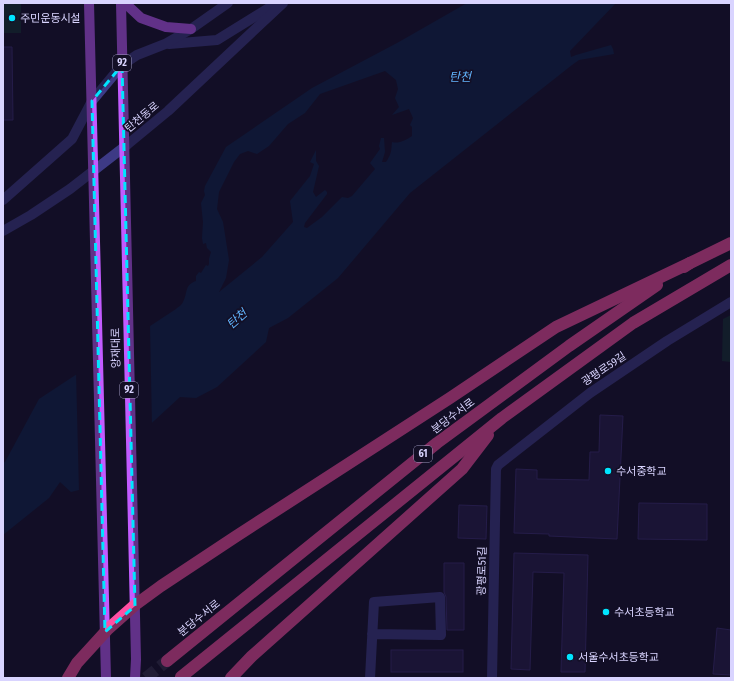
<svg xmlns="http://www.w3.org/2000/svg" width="734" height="681" font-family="'Fira Sans Condensed','Noto Sans KR',sans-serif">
<rect width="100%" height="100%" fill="#130f26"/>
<g fill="#12302f">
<rect x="3" y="3" width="18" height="30"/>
<path d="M 731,315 L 731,362 L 722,361 L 723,319 Z"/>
</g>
<path fill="#0c2248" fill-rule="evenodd" d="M 467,3 L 616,3 L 570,51 L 571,57 L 576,55 L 611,45 L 613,49 L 614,54 L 579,60 L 572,65 L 410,193 L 338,278 L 288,318 L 269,328 L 266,342 L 217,387 L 196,398 L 180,397 L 79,490 L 71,492 L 60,482 L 49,498 L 3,535 L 3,463 L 5,462 L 39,399 L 176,309 C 178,307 182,305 183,302 C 188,293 184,285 196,281 L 196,276 L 199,272 L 201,273 L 206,265 L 208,266 L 209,264 L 209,259 L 211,252 L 207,248 L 206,243 L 203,244 L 202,238 L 203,222 L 201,203 L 205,195 L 204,191 L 205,186 L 226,147 L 312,88 L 397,43 ZM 385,71 L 396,80 L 398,89 L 395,98 L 399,107 L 392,115 L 409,109 L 413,118 L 410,125 L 412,127 L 412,136 C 406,140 399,144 392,142 C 391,151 392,153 386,162 L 382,162 L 385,152 L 384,138 L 381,138 L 379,146 L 380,149 L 370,163 L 375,169 L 352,196 L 348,198 L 342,197 L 322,217 L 307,228 L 304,227 L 305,223 L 327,194 L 327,192 L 325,190 L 316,197 L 313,192 L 319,166 L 316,161 L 316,150 L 310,162 L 314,164 L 310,176 L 290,201 L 293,222 L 262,257 L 219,292 L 226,278 L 229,260 L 223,222 L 217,209 L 219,192 L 234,162 L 240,154 L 248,151 L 257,154 L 269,146 L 288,124 L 305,113 L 320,94 Z"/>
<path fill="#130f26" d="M 150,324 L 152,426 L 79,492 L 76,372 Z"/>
<g fill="#241b47" stroke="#3b2d73">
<path d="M 3,47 L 12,47 L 13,120 L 3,120 Z"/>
<path d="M 600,415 L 623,416 L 617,539 L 549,536 L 549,534 L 514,533 L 516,469 L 537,470 L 537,479 L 589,480 L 590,452 L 599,452 Z"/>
<path d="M 639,503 L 707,504 L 707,540 L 638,539 Z"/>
<path d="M 459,505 L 487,506 L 486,539 L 458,538 Z"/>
<path d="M 514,553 L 588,555 L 585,672 L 561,672 L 564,573 L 533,572 L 530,670 L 511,669 Z"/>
<path d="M 444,563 L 464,563 L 464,630 L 447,630 L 446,597 L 444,592 Z"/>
<path d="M 717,628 L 731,630 L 731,675 L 713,674 Z"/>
<rect x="391" y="650" width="72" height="22"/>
</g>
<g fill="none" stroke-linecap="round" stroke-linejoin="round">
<path stroke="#312d47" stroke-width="12" stroke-dasharray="12 6" stroke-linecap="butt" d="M 146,678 L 167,661"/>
<g stroke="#3d3a85" stroke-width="10">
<path d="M 169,44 L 217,40 L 277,3"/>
<path d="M 3,200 L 72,139 L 92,101 L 122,65 L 137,55 L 165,44 L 191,29 L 228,3"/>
<path d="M 3,231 L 31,215 L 70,189 L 128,144 L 168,111 L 283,3"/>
<path d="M 370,678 L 374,602 L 440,597 L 441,635 L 372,634"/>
<path d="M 492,678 L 496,469 L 498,465 L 590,393 L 667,341 L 731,302"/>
</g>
<g stroke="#c25bff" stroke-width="10">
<path d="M 89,3 L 106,678"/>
<path d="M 121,3 L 136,659 L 135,678"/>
<path d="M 125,3 L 141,18 L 166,27 L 191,29"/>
</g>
<g stroke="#ff4fa3" stroke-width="12">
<path d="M 684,267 L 690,263 L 731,243"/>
<path d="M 167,661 L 437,443 L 569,346 L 657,285"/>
<path d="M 181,677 L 502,418 L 633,323 L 731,265"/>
<path d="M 68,678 L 77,663 L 108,629 L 135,605 L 161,586 L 235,537 L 450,398 L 556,327 L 690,263"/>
<path d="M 231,678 L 252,656 L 462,469 L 488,435"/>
</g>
</g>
<path d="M0 0H734V681H0ZM 122,65 L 135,606 L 105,632 L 92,101 Z" fill="#130f26" fill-opacity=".55" fill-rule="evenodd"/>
<path fill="none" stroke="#00e5ff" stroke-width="3" stroke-dasharray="8 5" stroke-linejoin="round" d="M 122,65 L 135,606 L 105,632 L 92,101 Z"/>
<g fill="#00e5ff" stroke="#130f26" stroke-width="1.5">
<circle cx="12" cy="18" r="4"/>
<circle cx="608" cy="471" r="4"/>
<circle cx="606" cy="612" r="4"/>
<circle cx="570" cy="657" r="4"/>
</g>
<g text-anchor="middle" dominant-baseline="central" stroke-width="3.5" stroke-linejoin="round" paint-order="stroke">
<g fill="#130f26" stroke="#9e99be" stroke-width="1">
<rect x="113" y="55" width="18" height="16" rx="3"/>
<rect x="120" y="382" width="18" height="16" rx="3"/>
<rect x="414" y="446" width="18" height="16" rx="3"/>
</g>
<g font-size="10" font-weight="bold" fill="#d9d4ff">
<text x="122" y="63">92</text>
<text x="129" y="390">92</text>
<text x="423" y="454">61</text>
</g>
<g font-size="11" fill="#d9d4ff" stroke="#130f26" text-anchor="start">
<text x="20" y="18">주민운동시설</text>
<text x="616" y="471">수서중학교</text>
<text x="614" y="612">수서초등학교</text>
<text x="578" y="657">서울수서초등학교</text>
</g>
<g font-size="11" fill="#d9d4ff" stroke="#130f26">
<text transform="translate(142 117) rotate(-40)">탄천동로</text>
<text transform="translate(116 348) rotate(-91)">양재대로</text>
<text transform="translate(604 369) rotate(-34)">광평로59길</text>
<text transform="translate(453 416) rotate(-37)">분당수서로</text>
<text transform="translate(482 571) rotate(-89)">광평로51길</text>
<text transform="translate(199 618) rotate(-39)">분당수서로</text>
</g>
<g font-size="12" font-style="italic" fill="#62b6ff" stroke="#130f26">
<text x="460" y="77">탄천</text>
<text transform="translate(237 319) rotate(-41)">탄천</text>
</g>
</g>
<rect width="734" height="681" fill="none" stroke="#d9d4ff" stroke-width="8"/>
</svg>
